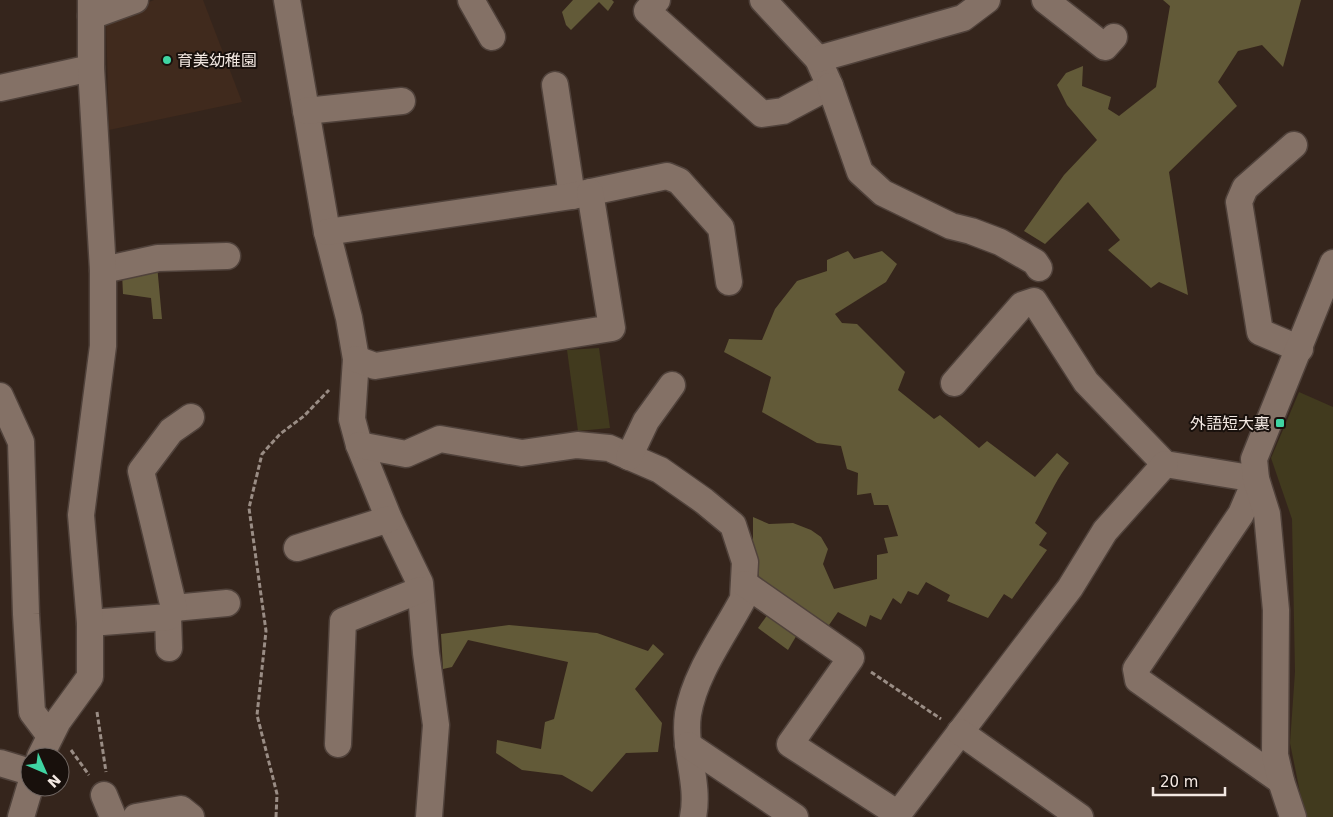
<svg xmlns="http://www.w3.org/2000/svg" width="1333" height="817" font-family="'DejaVu Sans','Noto Sans JP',sans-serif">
<rect width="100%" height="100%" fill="#35251c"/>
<path fill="#402a1d" d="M 154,0 L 203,0 L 242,102 L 109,130 L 106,19 Z"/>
<g fill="#413a1e">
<path d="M 599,348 L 610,428 L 578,431 L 567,350 Z"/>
<path d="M 1299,392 L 1333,407 L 1333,817 L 1305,817 L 1290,743 L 1295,672 L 1292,519 L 1271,458 Z"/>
</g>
<g fill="#625a38">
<path d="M 573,0 L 612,0 L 614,2 L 608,11 L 599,2 L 571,30 L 566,25 L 562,12 Z"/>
<path d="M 1163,0 L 1301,0 L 1283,67 L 1262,45 L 1238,51 L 1218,82 L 1237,106 L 1169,172 L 1188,295 L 1159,282 L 1151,288 L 1108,250 L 1120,240 L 1088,202 L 1045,244 L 1024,231 L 1064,175 L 1097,140 L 1067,105 L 1057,85 L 1066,73 L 1083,66 L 1082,86 L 1111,97 L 1108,109 L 1119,116 L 1156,87 L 1170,6 Z"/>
<path d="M 848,251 L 854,259 L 882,251 L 897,264 L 886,282 L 835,314 L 842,323 L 857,324 L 905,372 L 898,390 L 934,419 L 940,415 L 979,448 L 987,441 L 1035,477 L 1057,453 L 1069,463 C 1055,481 1046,503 1035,523 L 1047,533 L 1039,545 L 1047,550 L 1012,599 L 1004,594 L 988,618 L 947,601 L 950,595 L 926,582 L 918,595 L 908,591 L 901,604 L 893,598 L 881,620 L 870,615 L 866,627 L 838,612 L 827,628 L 761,585 L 753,554 L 753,517 L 769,524 L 793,523 L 811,530 L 821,537 L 828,549 L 823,564 L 834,589 L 877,579 L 877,555 L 888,553 L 884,538 L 898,536 L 888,505 L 874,505 L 871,493 L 857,495 L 858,473 L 847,469 L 841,446 L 817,443 L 762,412 L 771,377 L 724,352 L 729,339 L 762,340 L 775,309 L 797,281 L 827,271 L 827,260 Z"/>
<path d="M 157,265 L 162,319 L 153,319 L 151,298 L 123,294 L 122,273 Z"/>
<path d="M 768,614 L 798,633 L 788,650 L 758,628 Z"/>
<path d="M 509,625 L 597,633 L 648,651 L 653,644 L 664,654 L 635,689 L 662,723 L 658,752 L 626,753 L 592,792 L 562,775 L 522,770 L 496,753 L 497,740 L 541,749 L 545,722 L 554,719 L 568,662 L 468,640 L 452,667 L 443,669 L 441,634 Z"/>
</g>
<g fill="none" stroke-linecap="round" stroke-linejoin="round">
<defs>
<g id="minor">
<path d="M 287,0 L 327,232 L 349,318 L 356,359 L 352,419 L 359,445 L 389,519 L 420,583 L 426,653 L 436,725 L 429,817"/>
<path d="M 471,0 L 492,37"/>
<path d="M 657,0 L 647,11 L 762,114 L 783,111 L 830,86 L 818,59 L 763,0"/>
<path d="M 1045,0 L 1105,47 L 1114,37"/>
<path d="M 91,16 L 135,0"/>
<path d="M 818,59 L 963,18 L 987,0"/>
<path d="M 555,85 L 572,196"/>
<path d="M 830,86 L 860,172 L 883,193 L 951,226 L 971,231 L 1000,242 L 1035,262 L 1039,268"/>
<path d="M 0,88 L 91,68"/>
<path d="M 306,111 L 402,101"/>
<path d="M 1294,145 L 1245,188 L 1239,202 L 1260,332 L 1300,349"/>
<path d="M 327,232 L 572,196 L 667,176 L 679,181 L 721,228 L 729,282"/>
<path d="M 103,270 L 158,258 L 227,256"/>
<path d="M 356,359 L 375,366 L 612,328 L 590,192"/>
<path d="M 954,383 L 1022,305 L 1034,301 L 1086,382 L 1165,464 L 1256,479 L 1241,514 L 1136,669 L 1138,680 L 1281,781"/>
<path d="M 0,396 L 21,442 L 26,614 L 32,712 L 50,736"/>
<path d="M 359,445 L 406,454 L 440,439 L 522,453 L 577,445 L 609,448 L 660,470 L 704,501 L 733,525 L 745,562 L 743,599 C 724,635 695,673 688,714 C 683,749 700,783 693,817"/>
<path d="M 629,457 L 646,421 L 672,385"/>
<path d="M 297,548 L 389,519"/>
<path d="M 745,584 L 851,658 L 790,744 L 898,814 L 1070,588 L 1105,531 L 1165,464"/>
<path d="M 174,608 L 227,603"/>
<path d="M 168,617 L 169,648"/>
<path d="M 90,623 L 168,617 L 174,608 L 141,471 L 171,431 L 191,417"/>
<path d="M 960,732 L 1080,817"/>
<path d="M 338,744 L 343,621 L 420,590"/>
<path d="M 688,745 L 795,817"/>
<path d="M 40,757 L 58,721 L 90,677 L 90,623 L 81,515 L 103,346 L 103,270 L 91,68 L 91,0"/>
<path d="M 0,763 L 30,772"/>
<path d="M 104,795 L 113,817"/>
<path d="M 21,817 L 30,787"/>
<path d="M 136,817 L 181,809 L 191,817"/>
<path d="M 1293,817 L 1281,781 L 1275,755 L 1276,610 L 1267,514 L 1256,479 L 1254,459 L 1333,263"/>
</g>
</defs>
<use href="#minor" stroke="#50423b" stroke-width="29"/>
<g stroke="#9a8d85" stroke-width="3" stroke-dasharray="5 2.5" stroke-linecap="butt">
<path d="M 871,672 L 941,719"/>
<path d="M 97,712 L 106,772"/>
<path d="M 71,750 L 89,775"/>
<path d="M 276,817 L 277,794 L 257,715 L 266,631 L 249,508 L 262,454 L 280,434 L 304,416 L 329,390"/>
</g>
<use href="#minor" stroke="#847166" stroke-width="26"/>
</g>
<g fill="#3fd4a2" stroke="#18100c" stroke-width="2">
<circle cx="167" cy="60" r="5"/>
<rect x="1275" y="418" width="10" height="10" rx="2.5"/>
</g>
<g text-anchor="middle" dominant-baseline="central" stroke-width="4" stroke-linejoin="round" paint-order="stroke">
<g font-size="16" fill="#f3e8e2" stroke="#18100c" text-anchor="start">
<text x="177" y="60">育美幼稚園</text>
<text x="1270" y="423" text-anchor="end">外語短大裏</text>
</g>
</g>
<g transform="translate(45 772) rotate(135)"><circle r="24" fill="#18100c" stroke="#706662"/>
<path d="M0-4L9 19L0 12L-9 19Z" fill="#3fd4a2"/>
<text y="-8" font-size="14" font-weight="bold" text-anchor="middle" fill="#f3e8e2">N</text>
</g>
<path d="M1153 787v8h72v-8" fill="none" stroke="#f3e8e2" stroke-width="2.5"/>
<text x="1160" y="787" font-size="15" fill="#f3e8e2" stroke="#18100c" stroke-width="4" paint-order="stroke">20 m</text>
</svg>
